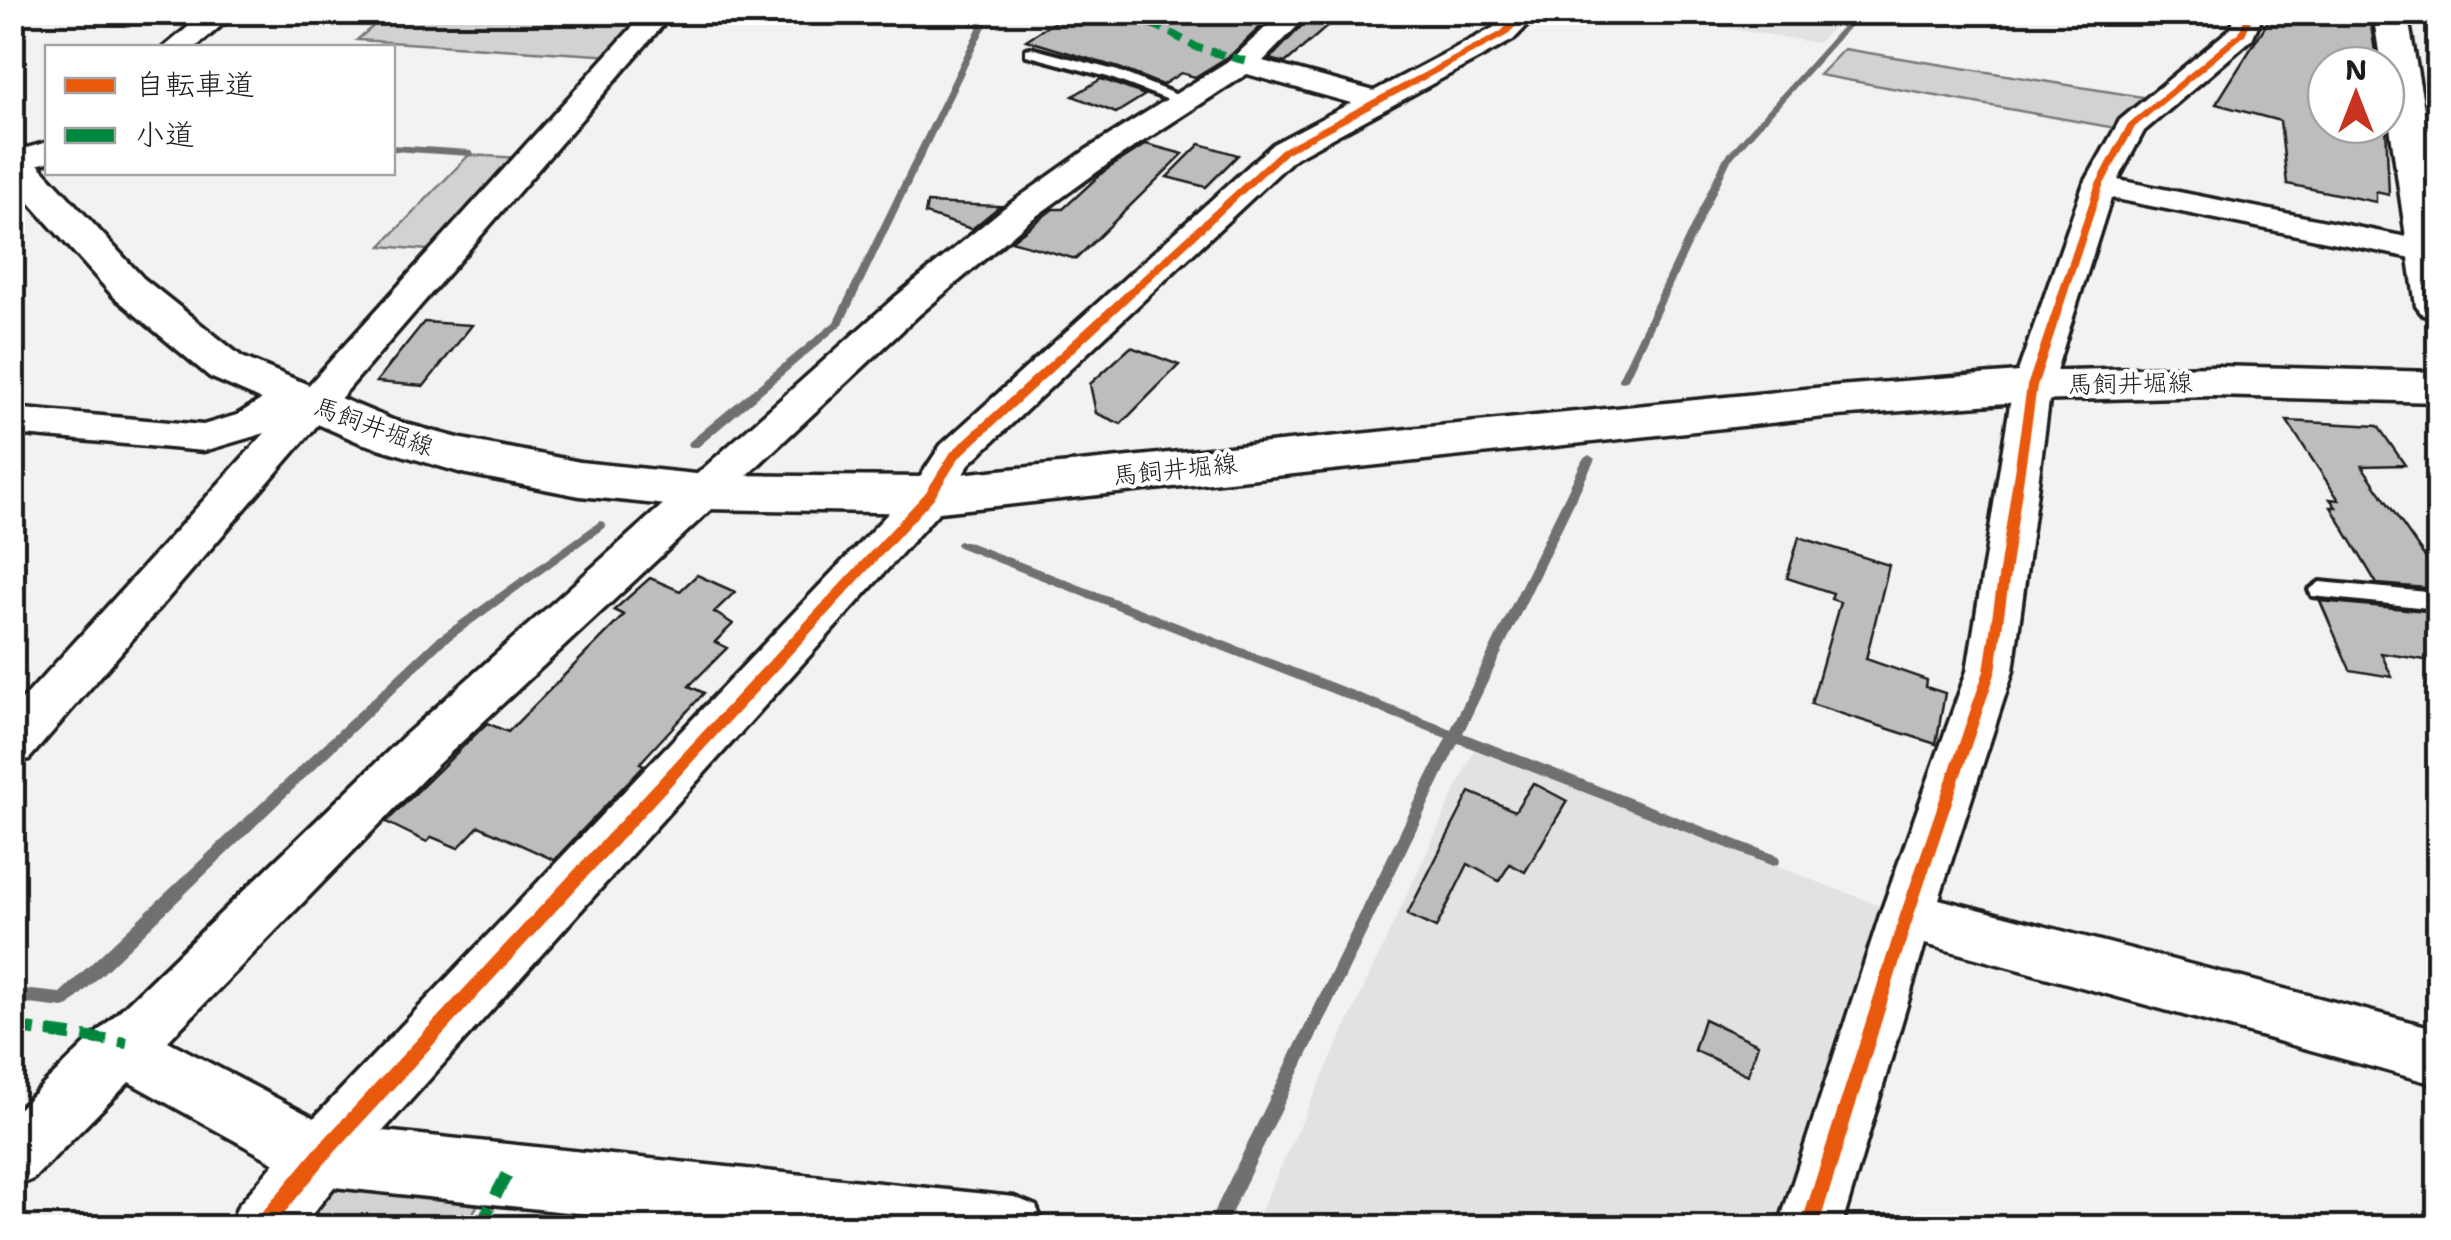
<svg xmlns="http://www.w3.org/2000/svg" width="2451" height="1240" font-family="'Shantell Sans','Klee One',sans-serif">
<rect width="100%" height="100%" fill="#f2f2f2"/>
<filter id="ink" filterUnits="userSpaceOnUse"><feTurbulence type="fractalNoise" baseFrequency=".01" numOctaves="2"/><feDisplacementMap in="SourceGraphic" scale="20" xChannelSelector="R" yChannelSelector="G"/><feConvolveMatrix kernelMatrix="1 2 1 2 8 2 1 2 1" color-interpolation-filters="sRGB"/></filter>
<g filter="url(#ink)">
<g fill="#e2e2e2">
<path d="M 1633,13 L 1846,13 L 1818,43 Z"/>
<path d="M 1474,750 L 1886,908 L 1785,1227 L 1253,1227 Z"/>
</g>
<g fill="#d2d2d2" stroke="#777" stroke-width="2.5">
<path d="M 350,13 L 653,13 L 614,56 L 357,40 L 386,15 Z"/>
<path d="M 1844,49 L 2149,98 L 2115,128 L 1819,75 Z"/>
<path d="M 469,155 L 523,158 L 439,251 L 381,246 Z"/>
<path d="M 338,1182 L 481,1199 L 465,1227 L 287,1228 Z"/>
</g>
<g fill="none" stroke-linecap="round" stroke-linejoin="round">
<g fill="#707070" fill-rule="evenodd">
<path d="M 985,12 L 993,12 L 843,324 L 698,447 L 690,447 L 688,444 L 690,441 L 834,322 Z"/>
<path d="M 1855,12 L 1863,12 L 1731,160 L 1628,379 L 1623,382 L 1619,381 L 1618,379 L 1723,159 Z"/>
<path d="M 392,145 L 470,150 L 474,153 L 470,156 L 392,151 Z"/>
<path d="M 1589,455 L 1595,459 L 1463,733 L 1778,856 L 1780,860 L 1778,864 L 1773,866 L 1768,864 L 1458,743 L 1226,1224 L 1220,1227 L 1214,1224 L 1211,1218 L 1214,1212 L 1446,738 L 958,547 L 956,544 L 958,541 L 966,541 L 1451,729 L 1583,459 Z"/>
<path d="M 600,521 L 604,522 L 606,525 L 604,528 L 443,645 L 69,1006 L 63,1008 L 12,1002 L 12,988 L 60,993 L 435,639 Z"/>
</g>
</g>
<g fill="#bdbdbd" stroke="#1c1c1c" stroke-width="2.5">
<path d="M 1070,12 L 1105,12 L 1158,29 L 1177,12 L 1202,17 L 1207,12 L 1276,12 L 1231,55 L 1195,77 L 1181,73 L 1162,85 L 1119,68 L 1026,40 Z"/>
<path d="M 1315,12 L 1344,12 L 1285,63 L 1270,59 Z"/>
<path d="M 2274,12 L 2369,12 L 2377,65 L 2326,65 L 2326,125 L 2386,125 L 2389,195 L 2376,192 L 2376,202 L 2287,184 L 2280,121 L 2216,104 Z"/>
<path d="M 1101,79 L 1107,81 L 1145,95 L 1116,113 L 1073,96 Z"/>
<path d="M 1146,144 L 1183,154 L 1076,259 L 1011,241 L 1053,209 L 1063,209 L 1103,172 Z"/>
<path d="M 1200,144 L 1238,155 L 1206,187 L 1167,177 Z"/>
<path d="M 927,203 L 1000,206 L 972,229 L 925,214 Z"/>
<path d="M 424,322 L 472,325 L 424,386 L 376,382 Z"/>
<path d="M 1131,347 L 1179,365 L 1121,424 L 1096,413 L 1090,384 Z"/>
<path d="M 2287,421 L 2378,426 L 2405,465 L 2362,466 L 2438,576 L 2438,589 L 2377,584 L 2331,507 L 2336,507 L 2330,499 L 2339,500 Z"/>
<path d="M 1799,537 L 1889,565 L 1866,659 L 1927,680 L 1926,687 L 1945,693 L 1936,744 L 1811,704 L 1840,602 L 1831,599 L 1833,593 L 1787,578 Z"/>
<path d="M 697,575 L 735,592 L 714,612 L 733,624 L 715,642 L 727,648 L 689,686 L 704,693 L 640,763 L 644,765 L 554,860 L 479,826 L 458,848 L 432,837 L 427,842 L 386,822 L 487,723 L 508,732 L 624,615 L 614,610 L 650,578 L 680,591 Z"/>
<path d="M 2320,601 L 2438,612 L 2438,662 L 2381,653 L 2392,677 L 2350,670 Z"/>
<path d="M 1533,783 L 1567,801 L 1525,872 L 1510,864 L 1499,881 L 1468,864 L 1436,928 L 1407,915 L 1470,792 L 1515,811 Z"/>
<path d="M 1704,1019 L 1758,1044 L 1748,1075 L 1694,1050 Z"/>
</g>
<g fill="none" stroke-linecap="round" stroke-linejoin="round">
<defs>
<g id="service">
<path d="M 1031,48 L 1118,71 L 1194,102 L 1182,105 L 1108,77 L 1026,55 L 1026,49 Z"/>
<path d="M 2320,582 L 2438,593 L 2438,609 L 2312,596 L 2309,590 Z"/>
</g>
<g id="minor">
<path d="M 206,12 L 237,12 L 195,48 L 163,48 Z"/>
<path d="M 646,12 L 674,12 L 29,759 L 12,765 L 12,711 L 265,433 L 204,451 L 12,434 L 12,408 L 203,425 L 237,415 L 280,388 L 294,385 L 306,388 Z"/>
<path d="M 1282,12 L 1311,12 L 1263,61 L 1374,91 L 1493,28 L 1510,12 L 1540,12 L 1513,40 L 1295,158 L 969,464 L 945,505 L 383,1131 L 1014,1197 L 1036,1206 L 1045,1228 L 715,1228 L 334,1187 L 301,1228 L 229,1228 L 238,1206 L 275,1163 L 129,1082 L 33,1179 L 12,1188 L 12,1115 L 404,736 L 894,298 L 1004,208 L 1086,150 L 1233,58 ZM 1247,74 L 1351,103 L 1273,144 L 941,445 L 915,485 L 314,1118 L 168,1041 L 438,764 L 920,314 L 1028,222 L 1108,164 Z"/>
<path d="M 2237,12 L 2264,12 L 2252,39 L 2144,131 L 2118,180 L 2427,241 L 2438,244 L 2438,258 L 2427,261 L 2111,198 L 2051,386 L 2013,671 L 1939,899 L 2438,1029 L 2438,1085 L 1925,944 L 1841,1228 L 1778,1228 L 1880,915 L 1967,671 L 2013,386 L 2083,186 L 2120,120 L 2230,29 Z"/>
<path d="M 48,142 L 48,162 L 12,171 L 12,152 Z"/>
</g>
<path id="tertiary" d="M 2373,12 L 2407,12 L 2438,188 L 2438,319 L 2423,315 L 2416,306 L 2386,99 L 2386,65 L 2381,65 Z"/>
<path id="secondary" d="M 12,148 L 26,151 L 143,278 L 242,357 L 395,421 L 462,439 L 580,462 L 705,475 L 930,477 L 1825,387 L 2032,371 L 2213,366 L 2438,372 L 2438,402 L 2213,396 L 2032,401 L 1825,417 L 930,513 L 705,509 L 580,496 L 462,473 L 361,443 L 210,377 L 113,296 L 12,183 Z"/>
</defs>
<use href="#service" stroke="#1c1c1c" stroke-width="8"/>
<use href="#minor" stroke="#1c1c1c" stroke-width="7"/>
<use href="#tertiary" stroke="#1c1c1c" stroke-width="7"/>
<use href="#secondary" stroke="#1c1c1c" stroke-width="7"/>
<use href="#service" fill="#fff" fill-rule="evenodd"/>
<use href="#minor" fill="#fff" fill-rule="evenodd"/>
<use href="#tertiary" fill="#fff" fill-rule="evenodd"/>
<use href="#secondary" fill="#fff" fill-rule="evenodd"/>
<path stroke="#00873e" stroke-width="8" stroke-dasharray="14 8" stroke-linecap="butt" d="M 1132,12 L 1198,48 L 1246,61"/>
<g stroke="#00873e" stroke-width="12" stroke-dasharray="24 12" stroke-linecap="butt">
<path d="M 12,1027 L 127,1043"/>
<path d="M 479,1228 L 507,1174"/>
</g>
<defs>
<g id="cycleway">
<path d="M 1522,12 L 1530,12 L 1506,36 L 1287,153 L 959,458 L 934,498 L 327,1161 L 272,1228 L 251,1228 L 254,1222 L 315,1149 L 926,492 L 951,452 L 1281,149 L 1500,32 Z"/>
<path d="M 2247,12 L 2255,12 L 2245,35 L 2135,127 L 2103,186 L 2037,386 L 1996,671 L 1914,915 L 1818,1228 L 1800,1228 L 1900,915 L 1984,671 L 2027,386 L 2095,186 L 2128,124 L 2239,32 Z"/>
</g>
</defs>
<use href="#cycleway" stroke="#fff" stroke-width="7"/>
<use href="#cycleway" fill="#e8590c" fill-rule="evenodd"/>
</g>
</g>
<g text-anchor="middle" dominant-baseline="central" stroke-width="8" stroke-linejoin="round" paint-order="stroke">
<g font-size="25" fill="#1c1c1c" stroke="#fff">
<text transform="translate(2130 383) rotate(-1)">馬飼井堀線</text>
<text transform="translate(374 426) rotate(20)">馬飼井堀線</text>
<text transform="translate(1175 469) rotate(-6)">馬飼井堀線</text>
</g>
</g>
<rect width="2451" height="1240" fill="none" stroke="#fff" stroke-width="50"/>
<rect x="25" y="25" width="2401" height="1190" fill="none" stroke="#1c1c1c" stroke-width="4" filter="url(#ink)"/>
<rect x="45" y="45" width="350" height="130" fill="#ffffff" stroke="#a4a4a4" stroke-width="2.5"/>
<rect x="65" y="78" width="50" height="15" fill="#e8590c" stroke="#a4a4a4" stroke-width="2.5"/>
<text x="135" y="95" font-size="30" fill="#1c1c1c">自転車道</text>
<rect x="65" y="128" width="50" height="15" fill="#00873e" stroke="#a4a4a4" stroke-width="2.5"/>
<text x="135" y="145" font-size="30" fill="#1c1c1c">小道</text>
<g transform="translate(2356 95)"><circle r="48" fill="#ffffff" stroke="#a4a4a4" stroke-width="2.5"/>
<path d="M0-8L18 38L0 25L-18 38Z" fill="#c8321e"/>
<text y="-15" font-size="28" font-weight="bold" text-anchor="middle" fill="#1c1c1c">N</text>
</g>
</svg>
